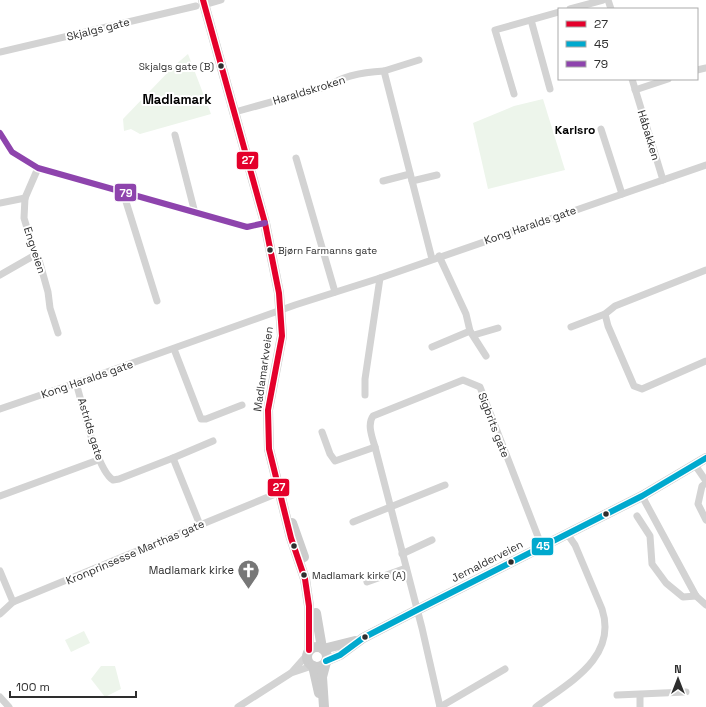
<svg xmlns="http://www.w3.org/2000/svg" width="706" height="707" font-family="'Space Grotesk',sans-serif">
<rect width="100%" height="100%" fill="#fff"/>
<g fill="#edf5eb">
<path d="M 188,54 L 211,114 L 140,134 L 131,129 L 124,131 L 123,119 L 174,66 Z"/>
<path d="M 543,99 L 565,170 L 488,189 L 473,123 L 514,106 Z"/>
<path d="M 84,631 L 90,643 L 71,652 L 65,640 Z"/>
<path d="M 101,666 L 115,666 L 121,689 L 105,697 L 91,679 Z"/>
</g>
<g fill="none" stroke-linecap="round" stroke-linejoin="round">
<g stroke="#d3d3d3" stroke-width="7">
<path d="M 608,0 L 611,9"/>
<path d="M 204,5 L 221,0"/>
<path d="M 570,9 L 603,0"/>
<path d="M 531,20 L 550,89"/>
<path d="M 0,52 L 196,6"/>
<path d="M 697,70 L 706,68"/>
<path d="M 384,71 L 419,60"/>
<path d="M 632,79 L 663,180"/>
<path d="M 635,90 L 668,79"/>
<path d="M 514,94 L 495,30 L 559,12"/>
<path d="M 235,112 L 329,86 C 343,75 367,72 384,71 L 432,259"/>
<path d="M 601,129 L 622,194"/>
<path d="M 0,133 L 12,152 L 38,168 L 247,227 L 265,223"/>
<path d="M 175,135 L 195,213"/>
<path d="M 296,158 L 335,292"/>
<path d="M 38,168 L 25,198 L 24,218 L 35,255 L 39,260 L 48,292 L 50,308 L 58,333"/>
<path d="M 383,181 L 410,174"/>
<path d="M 412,181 L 437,175"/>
<path d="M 123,192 L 157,301"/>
<path d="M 0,203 L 25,198"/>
<path d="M 439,256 L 466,314 L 470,331 L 486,356"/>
<path d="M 706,270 L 615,306 L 605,314 L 608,326 L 634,386 L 642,389 L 706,361"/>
<path d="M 0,275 L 35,255"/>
<path d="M 571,327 L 605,314"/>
<path d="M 474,335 L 498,328"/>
<path d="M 432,347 L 470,331"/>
<path d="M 174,349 L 201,419 L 206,419 L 242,405"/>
<path d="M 76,383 C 83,405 96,469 113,480 L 119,479 L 173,458 L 200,525"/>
<path d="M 365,395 L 365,379 L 380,278"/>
<path d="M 0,409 L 76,383 L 295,305 L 380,278 L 706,165"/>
<path d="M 322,432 L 330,454 L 335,461 L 375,447"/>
<path d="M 173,458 L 213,441"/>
<path d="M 695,465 L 706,481"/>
<path d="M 706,483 L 702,486 L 698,504 L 706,520"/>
<path d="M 0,496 L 98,460"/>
<path d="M 642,496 L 696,596 L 706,605"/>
<path d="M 637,516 L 650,536 L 652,564 L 666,583 L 683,597 L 696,596"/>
<path d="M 353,522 L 445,485"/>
<path d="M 402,554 L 432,540"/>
<path d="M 0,571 L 13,602"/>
<path d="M 367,582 L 406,568"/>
<path d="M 0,614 L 13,602 L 273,495"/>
<path d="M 292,672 L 307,655"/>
<path d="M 617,695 L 686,692"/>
<path d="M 640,695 L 640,707"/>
<path d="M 0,697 L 9,707"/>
<path d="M 238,707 L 291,673 L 312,666"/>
<path d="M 440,707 L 422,628 L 375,447 C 372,437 367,424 373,416 L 463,380 L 480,387 L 542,547"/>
<path d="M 440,707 L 505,669"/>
<path d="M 536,707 C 568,683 618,658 602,609 L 575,545 L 568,535"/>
</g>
<g stroke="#ccc" stroke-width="10">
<path d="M 203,0 L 265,223 L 279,293 L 282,336 L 268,410 L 269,449 L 291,538 L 305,579 L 309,606 L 309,650"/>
<path d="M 292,523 L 304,557"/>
<path d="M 316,613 L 322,648"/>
<circle cx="317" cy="657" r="10"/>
<path d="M 323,649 L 355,641"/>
<path d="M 326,661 L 340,655 L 363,638 L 417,610 L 642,496 L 706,458"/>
<path d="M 313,666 L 319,693"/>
<path d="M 324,707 L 322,677 L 326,662"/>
</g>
<defs>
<path id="bus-1" d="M 203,0 L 265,223 L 279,293 L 282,336 L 268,410 L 269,449 L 291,538 L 305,579 L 309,606 L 309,650"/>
<path id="bus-2" d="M 326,661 L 340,655 L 363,638 L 417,610 L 642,496 L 706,458"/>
<path id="bus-3" d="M 0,133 L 12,152 L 38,168 L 247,227 L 265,223"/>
</defs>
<use href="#bus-1" stroke="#fff" stroke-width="9"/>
<use href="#bus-2" stroke="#fff" stroke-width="9"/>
<use href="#bus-3" stroke="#fff" stroke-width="9"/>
<use href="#bus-1" stroke="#e4002b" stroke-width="6"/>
<use href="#bus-2" stroke="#00a9ce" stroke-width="6"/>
<use href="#bus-3" stroke="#8e44ad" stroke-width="6"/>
</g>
<defs>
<symbol id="church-pin" viewBox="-11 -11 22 30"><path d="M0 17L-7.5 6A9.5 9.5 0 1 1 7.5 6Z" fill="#777" stroke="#fff"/><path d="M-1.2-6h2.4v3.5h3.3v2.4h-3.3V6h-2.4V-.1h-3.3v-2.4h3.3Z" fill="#fff"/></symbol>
</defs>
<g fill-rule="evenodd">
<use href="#church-pin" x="236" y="558" width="25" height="34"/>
</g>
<g fill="#2e2e2e" stroke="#fff" stroke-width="1.5">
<circle cx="221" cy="66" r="3.5"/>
<circle cx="270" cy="250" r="3.5"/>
<circle cx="606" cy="514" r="3.5"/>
<circle cx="294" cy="546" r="3.5"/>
<circle cx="511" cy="562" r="3.5"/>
<circle cx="304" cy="575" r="3.5"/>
<circle cx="365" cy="637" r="3.5"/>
</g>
<g text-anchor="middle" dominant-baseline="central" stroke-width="4" stroke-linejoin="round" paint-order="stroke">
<g font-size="10" fill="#2e2e2e" stroke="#fff" text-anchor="start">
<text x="214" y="66" text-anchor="end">Skjalgs gate (B)</text>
<text x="278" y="250">Bjørn Farmanns gate</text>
<text x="312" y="575">Madlamark kirke (A)</text>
</g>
<g font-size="11" fill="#2e2e2e" stroke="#fff">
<text transform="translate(98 29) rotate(-14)">Skjalgs gate</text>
<text transform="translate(309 90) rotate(-17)">Haraldskroken</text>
<text transform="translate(649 135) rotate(73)">Håbakken</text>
<text transform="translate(530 225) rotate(-19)">Kong Haralds gate</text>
<text transform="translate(35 250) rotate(72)">Engveien</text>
<text transform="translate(263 369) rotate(-82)">Madlamarkveien</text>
<text transform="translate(87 379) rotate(-19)">Kong Haralds gate</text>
<text transform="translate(494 425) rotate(69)">Sigbrits gate</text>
<text transform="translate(91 429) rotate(73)">Astrids gate</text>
<text transform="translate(135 552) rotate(-23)">Kronprinsesse Marthas gate</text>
<text transform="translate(487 561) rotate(-27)">Jernalderveien</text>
</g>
<g font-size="11" fill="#2e2e2e" stroke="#fff" text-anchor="end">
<text x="234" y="570">Madlamark kirke</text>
</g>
<g font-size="12" font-weight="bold" fill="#000" stroke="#fff">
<text x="575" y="130">Karlsro</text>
</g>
<g font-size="13" font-weight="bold" fill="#000" stroke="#fff">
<text x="177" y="99">Madlamark</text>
</g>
</g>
<g stroke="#fff" stroke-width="1.5">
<rect x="236" y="151" width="23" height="19" rx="4" fill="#e4002b"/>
<rect x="114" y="183" width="23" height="19" rx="4" fill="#8e44ad"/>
<rect x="267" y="478" width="23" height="19" rx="4" fill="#e4002b"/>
<rect x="531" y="537" width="23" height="19" rx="4" fill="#00a9ce"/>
</g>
<g font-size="11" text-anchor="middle" font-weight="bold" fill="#fff">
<text x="248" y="164">27</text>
<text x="126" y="197">79</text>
<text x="279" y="491">27</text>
<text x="543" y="550">45</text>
</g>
<rect x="558" y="8" width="140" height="72" fill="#ffffff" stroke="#ababab"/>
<rect x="566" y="21" width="20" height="6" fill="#e4002b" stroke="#ababab"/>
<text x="594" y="28" font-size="12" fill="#2e2e2e">27</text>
<rect x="566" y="41" width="20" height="6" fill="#00a9ce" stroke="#ababab"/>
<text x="594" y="48" font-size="12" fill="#2e2e2e">45</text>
<rect x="566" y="61" width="20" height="6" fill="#8e44ad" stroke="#ababab"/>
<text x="594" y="68" font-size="12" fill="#2e2e2e">79</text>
<g transform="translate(678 679)" stroke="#ffffff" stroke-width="3" paint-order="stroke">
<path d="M0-3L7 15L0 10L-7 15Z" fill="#2e2e2e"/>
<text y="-6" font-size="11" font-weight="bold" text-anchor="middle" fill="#2e2e2e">N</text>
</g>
<path d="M10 691v6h126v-6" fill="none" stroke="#2e2e2e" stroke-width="2"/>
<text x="16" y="691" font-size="12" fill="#2e2e2e" stroke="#ffffff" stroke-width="3" paint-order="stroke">100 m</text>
</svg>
